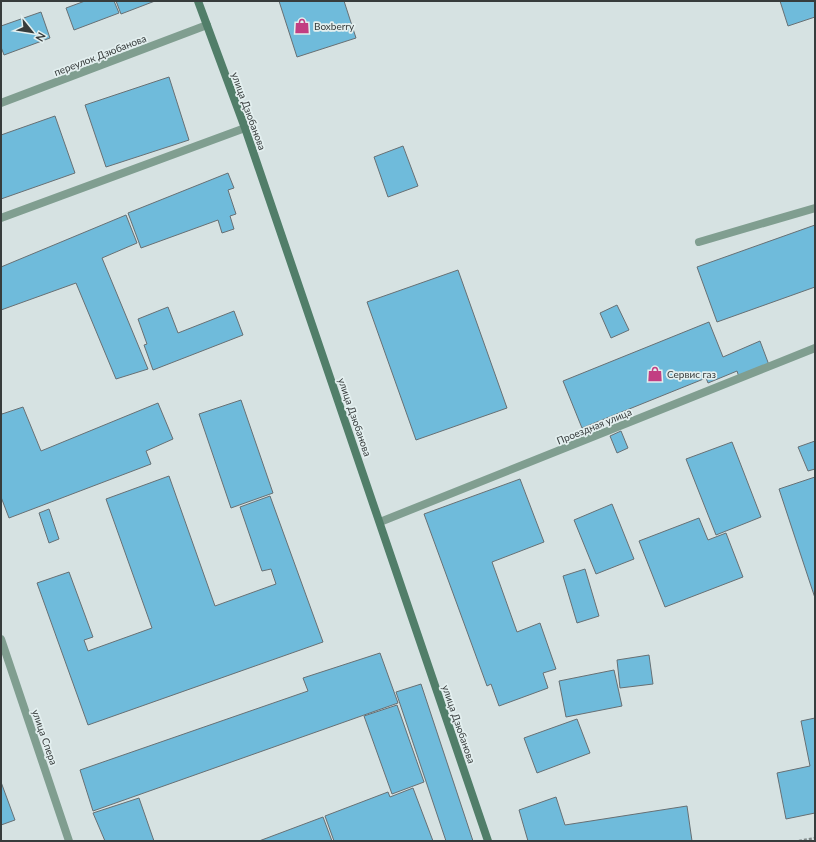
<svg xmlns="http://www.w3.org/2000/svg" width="816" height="842" font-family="Lato,sans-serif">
<rect width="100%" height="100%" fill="#d6e2e2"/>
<g fill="#6fbbdb" stroke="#677074">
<path d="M 85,1 L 114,1 L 119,13 L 74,30 L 66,8 Z"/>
<path d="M 116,1 L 155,1 L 121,14 Z"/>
<path d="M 279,1 L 344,1 L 356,38 L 297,57 Z"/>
<path d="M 780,1 L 815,1 L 815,17 L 788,26 Z"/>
<path d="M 41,12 L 50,38 L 4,55 L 1,47 L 1,26 Z"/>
<path d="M 169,77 L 189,140 L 106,167 L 85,105 Z"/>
<path d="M 55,116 L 75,173 L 1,199 L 1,135 Z"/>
<path d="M 403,146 L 418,186 L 388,197 L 374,157 Z"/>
<path d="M 228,173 L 234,188 L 228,190 L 236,214 L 230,216 L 234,229 L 222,233 L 218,220 L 141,248 L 128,213 Z"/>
<path d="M 126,215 L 137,243 L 102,258 L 148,369 L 116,379 L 76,283 L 1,310 L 1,267 Z"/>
<path d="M 815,225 L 815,287 L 717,322 L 697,267 Z"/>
<path d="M 458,270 L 507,408 L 416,440 L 367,302 Z"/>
<path d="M 617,305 L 629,330 L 611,338 L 600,313 Z"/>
<path d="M 168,307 L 178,333 L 234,311 L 243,335 L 153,370 L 144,345 L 147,344 L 138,319 Z"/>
<path d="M 709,322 L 723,357 L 760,341 L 769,365 L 739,377 L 737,371 L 708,383 L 706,378 L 582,428 L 563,381 Z"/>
<path d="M 241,400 L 273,493 L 231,508 L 199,414 Z"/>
<path d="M 158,403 L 173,439 L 146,451 L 151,464 L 9,518 L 1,497 L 1,411 L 2,414 L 23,407 L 41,451 Z"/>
<path d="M 621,431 L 628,448 L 617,453 L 610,436 Z"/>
<path d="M 815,441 L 815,469 L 808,471 L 798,447 Z"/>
<path d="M 732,442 L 761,517 L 716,535 L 686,459 Z"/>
<path d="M 169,476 L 215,606 L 276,584 L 271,569 L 262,571 L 240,507 L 270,496 L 323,642 L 88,725 L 37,583 L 69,572 L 93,637 L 84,640 L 88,651 L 152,628 L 106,499 Z"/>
<path d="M 815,477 L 815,598 L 779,489 Z"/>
<path d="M 520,479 L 544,542 L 492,562 L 517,632 L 540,623 L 556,669 L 543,673 L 548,688 L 499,706 L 491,684 L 487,686 L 424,514 Z"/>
<path d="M 612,504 L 634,559 L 596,574 L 574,520 Z"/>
<path d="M 49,509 L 59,539 L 49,543 L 39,513 Z"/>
<path d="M 699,518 L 708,540 L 726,533 L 743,577 L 665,607 L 639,541 Z"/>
<path d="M 585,569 L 599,616 L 577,623 L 563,576 Z"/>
<path d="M 380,653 L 398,703 L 93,811 L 80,770 L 308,691 L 303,678 Z"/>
<path d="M 649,655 L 653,684 L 620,688 L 617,660 Z"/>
<path d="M 614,670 L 622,706 L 566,717 L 559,681 Z"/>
<path d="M 421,684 L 473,841 L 446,841 L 396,692 Z"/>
<path d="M 397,705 L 424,782 L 392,794 L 364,716 Z"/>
<path d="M 815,718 L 815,813 L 786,819 L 777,773 L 810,766 L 801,721 Z"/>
<path d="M 577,719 L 590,753 L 537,773 L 524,738 Z"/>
<path d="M 1,782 L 15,820 L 1,825 Z"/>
<path d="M 413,788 L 433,841 L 334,841 L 325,816 L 388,792 L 390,797 Z"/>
<path d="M 556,797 L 565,825 L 687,806 L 692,841 L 528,841 L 519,810 Z"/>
<path d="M 139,798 L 154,841 L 105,841 L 93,813 Z"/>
<path d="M 323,817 L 332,841 L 259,841 Z"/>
</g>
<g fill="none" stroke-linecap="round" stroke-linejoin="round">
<path stroke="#818a8a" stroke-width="2.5" stroke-dasharray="3 2" stroke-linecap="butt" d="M 799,841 L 815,838"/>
<g stroke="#809e90" stroke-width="8">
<path d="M 1,218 L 245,128"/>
<path d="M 699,242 L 815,208"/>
</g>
<g stroke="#809e90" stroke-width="8">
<path d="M 1,103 L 207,25"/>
<path d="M 380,522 L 815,348"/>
<path d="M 1,639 L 69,841"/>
</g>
<path stroke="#517e69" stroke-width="8" d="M 198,1 L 245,128 L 488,841"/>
</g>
<defs>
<symbol id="shop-bare" viewBox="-9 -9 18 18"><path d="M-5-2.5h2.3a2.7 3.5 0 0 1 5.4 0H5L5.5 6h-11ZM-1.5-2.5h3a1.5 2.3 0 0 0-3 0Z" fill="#c23e82" stroke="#e3efef" stroke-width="2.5" paint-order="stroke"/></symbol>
</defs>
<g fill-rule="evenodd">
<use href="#shop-bare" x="291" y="15" width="22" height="22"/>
<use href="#shop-bare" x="644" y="363" width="22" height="22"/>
</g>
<g text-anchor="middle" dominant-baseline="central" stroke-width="3.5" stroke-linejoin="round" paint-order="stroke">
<g font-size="10" fill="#373c3c" stroke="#e3efef" text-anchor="start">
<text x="314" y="26">Boxberry</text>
<text x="667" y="374">Сервис газ</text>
</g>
<g font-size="10" fill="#373c3c" stroke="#e3efef">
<text transform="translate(100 55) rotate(-21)">переулок Дзюбанова</text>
<text transform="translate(249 111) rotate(70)">улица Дзюбанова</text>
<text transform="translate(355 417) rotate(71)">улица Дзюбанова</text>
<text transform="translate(594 426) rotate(-22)">Проездная улица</text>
<text transform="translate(459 724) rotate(71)">улица Дзюбанова</text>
<text transform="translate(45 737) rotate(71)">улица Спера</text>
</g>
</g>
<rect width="816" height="842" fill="none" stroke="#373c3c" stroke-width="4"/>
<g transform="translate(32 32) rotate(120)" stroke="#e3efef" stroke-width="3" paint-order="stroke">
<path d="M0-3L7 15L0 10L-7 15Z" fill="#373c3c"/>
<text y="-6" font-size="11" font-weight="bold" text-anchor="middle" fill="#373c3c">N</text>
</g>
</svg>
